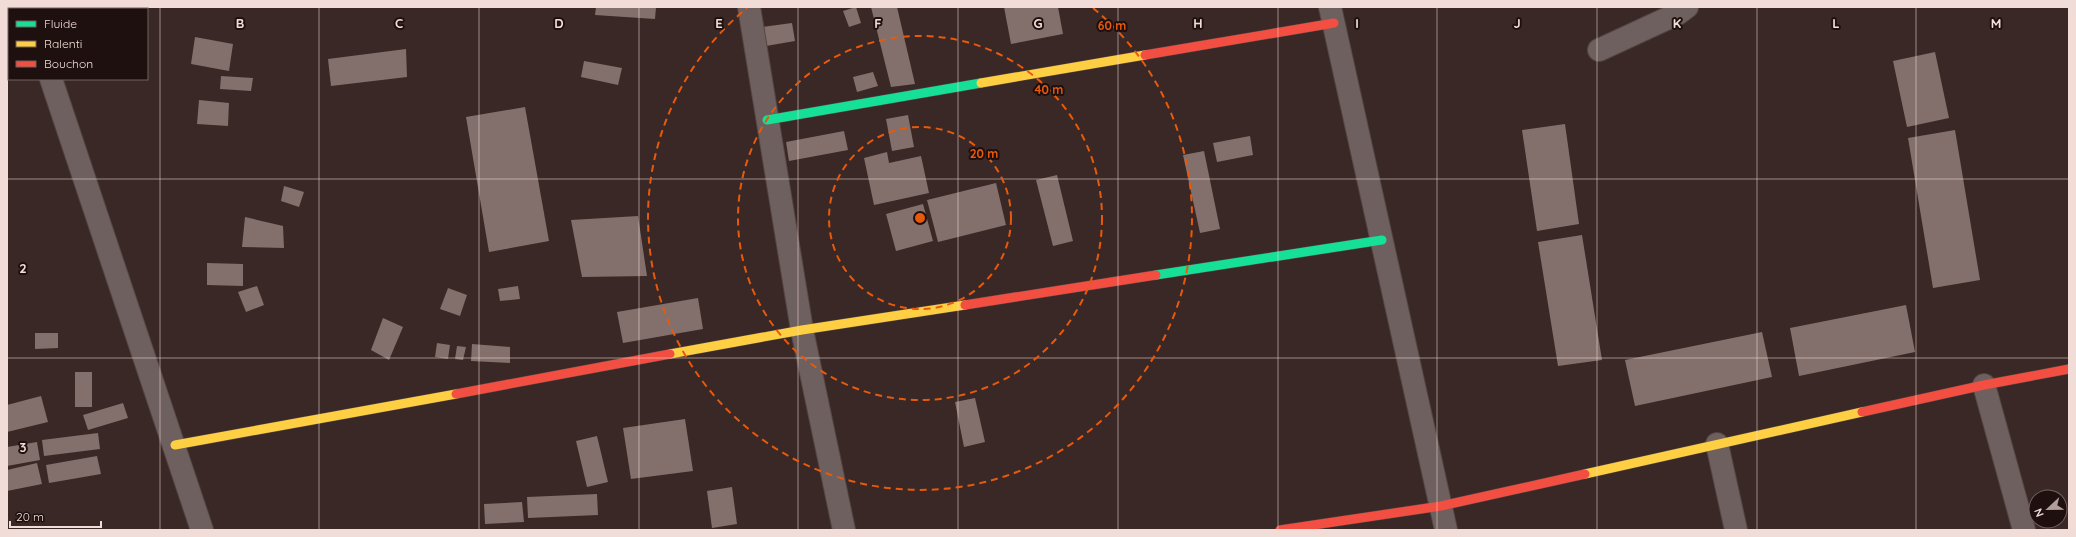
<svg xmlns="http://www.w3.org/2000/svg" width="2076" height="537" font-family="Quicksand,sans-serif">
<rect width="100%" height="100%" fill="#392825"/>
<g fill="#83706c">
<path d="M 596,7 L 656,7 L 655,19 L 595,15 Z"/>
<path d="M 856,7 L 861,23 L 849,27 L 843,11 Z"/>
<path d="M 871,7 L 897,7 L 915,84 L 891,87 Z"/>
<path d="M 1004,7 L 1058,7 L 1063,34 L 1011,44 Z"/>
<path d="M 792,23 L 795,41 L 766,46 L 762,27 Z"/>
<path d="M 195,37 L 233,44 L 229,71 L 191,64 Z"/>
<path d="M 406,49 L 407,77 L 331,86 L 328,59 Z"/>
<path d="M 1935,52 L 1949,118 L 1907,127 L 1893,61 Z"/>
<path d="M 584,61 L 622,68 L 618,85 L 581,77 Z"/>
<path d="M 873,72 L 878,86 L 857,92 L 853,77 Z"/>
<path d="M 221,76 L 253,78 L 251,91 L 220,89 Z"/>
<path d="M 199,100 L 229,103 L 228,126 L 197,124 Z"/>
<path d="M 525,107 L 549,241 L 489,252 L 466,117 Z"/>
<path d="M 908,115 L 914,147 L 892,151 L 886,119 Z"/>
<path d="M 1565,124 L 1579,224 L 1537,231 L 1522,130 Z"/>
<path d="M 1955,130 L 1980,280 L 1933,288 L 1908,138 Z"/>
<path d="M 844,131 L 848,150 L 789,161 L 786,142 Z"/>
<path d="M 1250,136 L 1253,155 L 1217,162 L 1213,143 Z"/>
<path d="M 1204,151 L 1220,229 L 1200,233 L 1183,155 Z"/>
<path d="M 887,152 L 889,163 L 921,156 L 929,193 L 874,205 L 864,158 Z"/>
<path d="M 1057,175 L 1073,241 L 1053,246 L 1036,180 Z"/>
<path d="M 996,183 L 1006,225 L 938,242 L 927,200 Z"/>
<path d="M 284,186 L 304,192 L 299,207 L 281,201 Z"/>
<path d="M 923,204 L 933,241 L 896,251 L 886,214 Z"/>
<path d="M 638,216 L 647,276 L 582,277 L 571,220 Z"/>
<path d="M 245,217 L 283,226 L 284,248 L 242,247 Z"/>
<path d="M 1582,235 L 1602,360 L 1558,366 L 1538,242 Z"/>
<path d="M 207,263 L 243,264 L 243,286 L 207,285 Z"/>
<path d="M 257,286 L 264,305 L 246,312 L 238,292 Z"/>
<path d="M 518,286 L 520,299 L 500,301 L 498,289 Z"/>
<path d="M 448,288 L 467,295 L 460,316 L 440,309 Z"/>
<path d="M 698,298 L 703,329 L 623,343 L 617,312 Z"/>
<path d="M 1906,305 L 1915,352 L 1799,376 L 1790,328 Z"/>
<path d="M 383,318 L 403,327 L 389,360 L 371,350 Z"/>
<path d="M 1762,332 L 1772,377 L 1635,406 L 1625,360 Z"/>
<path d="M 35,333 L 58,333 L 58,348 L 35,349 Z"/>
<path d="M 437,343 L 450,345 L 448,359 L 435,357 Z"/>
<path d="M 472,344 L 510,347 L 510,363 L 471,361 Z"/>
<path d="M 457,346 L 466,347 L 463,360 L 455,359 Z"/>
<rect x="75" y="372" width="17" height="35"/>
<path d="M 41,396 L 48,422 L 7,432 L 7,405 Z"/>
<path d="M 975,398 L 985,442 L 964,447 L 955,402 Z"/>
<path d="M 123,403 L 128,418 L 88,430 L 83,415 Z"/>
<path d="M 685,419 L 693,471 L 631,479 L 623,428 Z"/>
<path d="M 98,433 L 100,449 L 44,456 L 42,440 Z"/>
<path d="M 597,436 L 608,482 L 587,487 L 576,441 Z"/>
<path d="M 37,442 L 40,460 L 7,466 L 7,447 Z"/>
<path d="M 97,456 L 101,474 L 49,483 L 46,465 Z"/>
<path d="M 37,463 L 42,484 L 7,491 L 7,470 Z"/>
<path d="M 732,487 L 737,524 L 712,528 L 707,491 Z"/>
<path d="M 597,494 L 598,515 L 528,518 L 527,497 Z"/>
<path d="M 522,502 L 524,522 L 485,524 L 484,504 Z"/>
</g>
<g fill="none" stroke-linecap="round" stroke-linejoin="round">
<defs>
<g id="street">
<path d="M 27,7 L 27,9"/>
<path d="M 749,7 L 802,330 L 844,530"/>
<path d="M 1330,7 L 1446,530"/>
<path d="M 86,9 L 99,7"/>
<path d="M 7,22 L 9,21"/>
<path d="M 1599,50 L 1679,13 L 1687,7"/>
<path d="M 51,79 L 202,530"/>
<path d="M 1984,385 L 2024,530"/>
<path d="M 1717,444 L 1736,530"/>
</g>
<g id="fast">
<path d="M 767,120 L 981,83"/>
<path d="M 1156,275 L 1382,240"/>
</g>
<g id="slow">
<path d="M 981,83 L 1145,55"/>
<path d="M 670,354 L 802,330 L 965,305"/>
<path d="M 175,445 L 456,394"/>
<path d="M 1585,474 L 1862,412"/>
</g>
<g id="jam">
<path d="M 1145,55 L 1334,23"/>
<path d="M 965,305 L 1156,275"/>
<path d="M 456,394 L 670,354"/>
<path d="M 1862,412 L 1984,385 L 2069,369"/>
<path d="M 1280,530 L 1441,506 L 1585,474"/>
</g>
</defs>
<use href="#street" stroke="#554643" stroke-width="24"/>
<use href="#fast" stroke="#554643" stroke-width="10"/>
<use href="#slow" stroke="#554643" stroke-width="10"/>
<use href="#jam" stroke="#554643" stroke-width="10"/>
<use href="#street" stroke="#6e605e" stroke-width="22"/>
<use href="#fast" stroke="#16e098" stroke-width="9"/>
<use href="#slow" stroke="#ffcf43" stroke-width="9"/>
<use href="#jam" stroke="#f24e42" stroke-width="9"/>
</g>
<path fill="none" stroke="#f2dcd8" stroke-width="1" stroke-opacity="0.55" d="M 160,7 L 160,530M 319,7 L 319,530M 479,7 L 479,530M 639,7 L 639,530M 798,7 L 798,530M 958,7 L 958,530M 1118,7 L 1118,530M 1278,7 L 1278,530M 1437,7 L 1437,530M 1597,7 L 1597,530M 1757,7 L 1757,530M 1916,7 L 1916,530M 7,179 L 2069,179M 7,358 L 2069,358"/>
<g fill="none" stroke="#e8590c" stroke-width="2" stroke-dasharray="7 5">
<circle cx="920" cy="218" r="91"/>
<circle cx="920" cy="218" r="182"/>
<path d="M1093 8A272 272 0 1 1 747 8"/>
</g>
<g font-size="13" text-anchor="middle" font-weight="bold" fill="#f2dcd8" stroke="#1e100e" stroke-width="4" stroke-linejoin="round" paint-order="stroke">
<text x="240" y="28">B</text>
<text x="399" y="28">C</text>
<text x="559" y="28">D</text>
<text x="719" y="28">E</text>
<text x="878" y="28">F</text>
<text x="1038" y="28">G</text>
<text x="1198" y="28">H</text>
<text x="1357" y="28">I</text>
<text x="1517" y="28">J</text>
<text x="1677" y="28">K</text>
<text x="1836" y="28">L</text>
<text x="1996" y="28">M</text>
<text x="23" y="273">2</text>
<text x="23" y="452">3</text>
</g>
<circle cx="920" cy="218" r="6" fill="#e8590c" stroke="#1e100e" stroke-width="2"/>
<g font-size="12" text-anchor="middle" font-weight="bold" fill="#e8590c" stroke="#1e100e" stroke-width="4" stroke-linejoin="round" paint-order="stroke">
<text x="1112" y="30">60 m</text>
<text x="1049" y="94">40 m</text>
<text x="984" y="158">20 m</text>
</g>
<rect width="2076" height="537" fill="none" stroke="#f2dcd8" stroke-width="16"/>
<rect x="8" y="8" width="140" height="72" fill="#1e100e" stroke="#73625f"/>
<rect x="16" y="21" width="20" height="6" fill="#16e098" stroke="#73625f"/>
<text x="44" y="28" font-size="12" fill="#f2dcd8">Fluide</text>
<rect x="16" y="41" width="20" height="6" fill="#ffcf43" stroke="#73625f"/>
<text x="44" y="48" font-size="12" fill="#f2dcd8">Ralenti</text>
<rect x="16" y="61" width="20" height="6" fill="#f24e42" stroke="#73625f"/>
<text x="44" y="68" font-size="12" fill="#f2dcd8">Bouchon</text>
<g transform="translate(2048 509) rotate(248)"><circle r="19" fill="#1e100e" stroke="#73625f"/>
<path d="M0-3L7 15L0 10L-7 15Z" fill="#b19d99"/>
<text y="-6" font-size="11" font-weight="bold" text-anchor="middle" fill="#f2dcd8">N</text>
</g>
<path d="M10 521v6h91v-6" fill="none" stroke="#f2dcd8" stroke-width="2"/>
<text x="16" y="521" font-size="12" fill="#f2dcd8" stroke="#1e100e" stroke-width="3" paint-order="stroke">20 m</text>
</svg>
